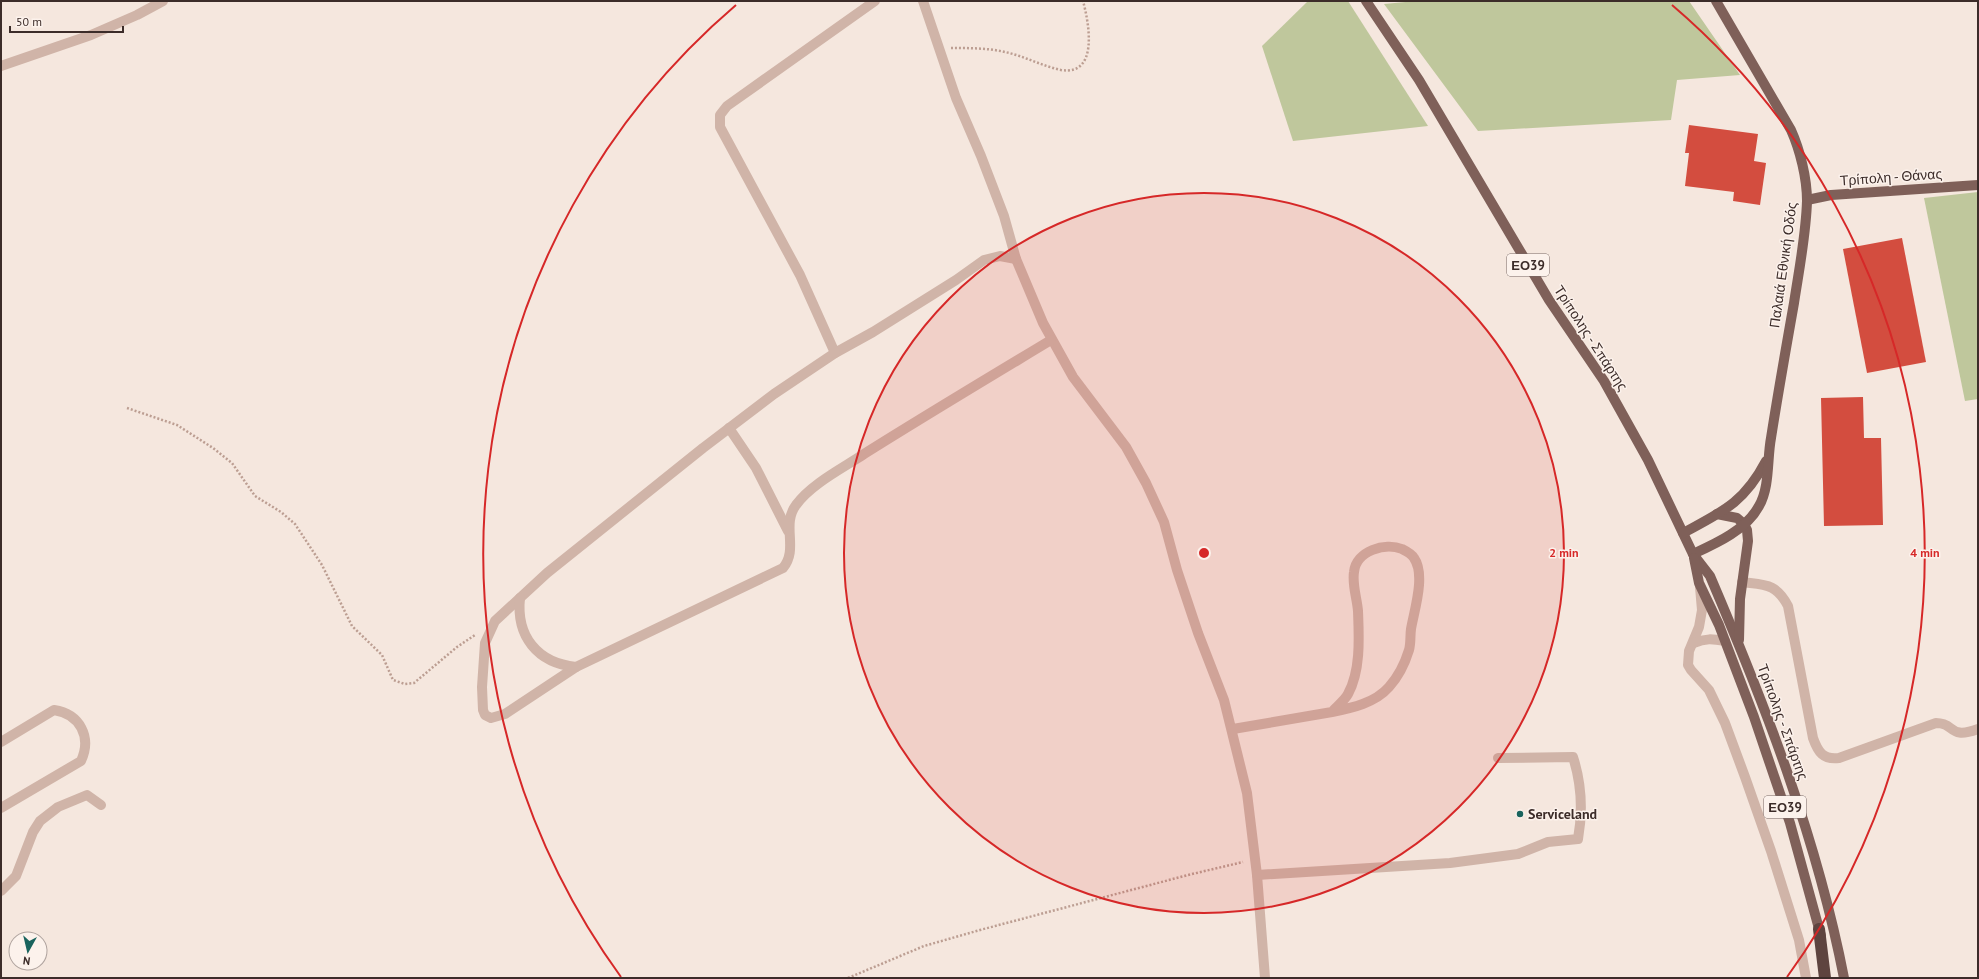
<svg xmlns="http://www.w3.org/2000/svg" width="1979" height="979" font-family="'PT Sans',sans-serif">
<rect width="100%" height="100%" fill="#f5e7de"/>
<g fill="#bfc79c">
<path d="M 1308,1 L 1348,1 L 1428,126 L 1293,141 L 1262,46 Z"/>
<path d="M 1416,1 L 1689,1 L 1740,75 L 1677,80 L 1671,120 L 1478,131 L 1384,4 Z"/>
<path d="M 1978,192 L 1978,399 L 1965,401 L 1924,198 Z"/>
</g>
<g fill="#d34d3f">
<path d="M 1689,125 L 1758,134 L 1754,161 L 1766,163 L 1760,205 L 1733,201 L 1734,192 L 1685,186 L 1689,153 L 1685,153 Z"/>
<path d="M 1902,238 L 1926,362 L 1867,373 L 1843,249 Z"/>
<path d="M 1863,397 L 1864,438 L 1881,438 L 1883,525 L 1824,526 L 1821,398 Z"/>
</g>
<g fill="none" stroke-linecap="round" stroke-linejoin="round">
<g stroke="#bc9e92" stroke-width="2.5" stroke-dasharray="2 2" stroke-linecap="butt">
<path d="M 951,48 C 969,48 988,48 1005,52 C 1024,56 1042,66 1061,70 C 1099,76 1089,23 1083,1"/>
<path d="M 127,408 L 177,425 L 213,448 L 232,463 L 255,496 L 281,512 L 295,524 L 322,565 L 352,626 L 382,655 L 393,680 L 405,684 L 414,683 L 457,647 L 475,635"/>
<path d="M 848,978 L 924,946 L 980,930 L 1188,875 L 1243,862"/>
</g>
<g stroke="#d0b4a8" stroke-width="10">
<path d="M 923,1 L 956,98 L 981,156 L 1004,216 L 1016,259 L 1043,323 L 1073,377 L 1126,447 L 1146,483 L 1164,522 L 1177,570 L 1198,633 L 1224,700 L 1247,793 L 1257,875 L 1265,978"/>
<path d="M 1,66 L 91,35 L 137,15 L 163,1"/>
<path d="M 1016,259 L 1000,256 L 984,260 L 956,280 L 873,332 L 835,353 L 774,394 L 703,448 L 547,573 L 495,621 L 485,643 L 482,687 L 483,710 L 485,715 L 491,718 L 505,714 L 576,667 L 783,568 C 799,549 781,525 796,505 C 811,484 843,468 864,454 C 926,415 988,378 1051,340"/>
<path d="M 835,353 L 800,275 L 720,127 L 720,115 L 727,106 L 875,1"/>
<path d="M 729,428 L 756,468 L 788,531"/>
<path d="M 1742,582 C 1765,585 1776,583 1788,606 L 1813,738 C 1818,752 1823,760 1839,758 L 1936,723 C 1956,723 1948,740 1978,729"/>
<path d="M 1700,587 L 1702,610 L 1699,627 L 1689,651 L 1688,665 L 1691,670 L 1709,690 L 1725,723 L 1745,777 L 1771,851 L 1799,940 L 1806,978"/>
<path d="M 520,598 C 516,636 537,663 576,667"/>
<path d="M 1694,643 C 1705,638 1713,639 1725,641"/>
<path d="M 1233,729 L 1332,712 C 1352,708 1375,703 1389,687 C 1398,677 1405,663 1409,650 C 1411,643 1410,636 1411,629 C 1414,611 1426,575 1414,558 C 1412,554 1406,551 1402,549 C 1385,542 1356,551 1354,572 C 1352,585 1357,598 1358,611 C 1359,637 1361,670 1348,694 C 1345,700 1337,706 1332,712"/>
<path d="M 1,742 L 54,710 C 80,714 92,737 81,761 L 1,808"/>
<path d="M 1257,875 L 1450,863 L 1518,854 L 1548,842 L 1578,839 C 1583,811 1582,785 1573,757 L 1498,758"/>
<path d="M 1,891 L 16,876 L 33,832 L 40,821 L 58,807 L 87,795 L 101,805"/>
</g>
<g stroke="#7f6059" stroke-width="10">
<path d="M 1366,1 L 1419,80 L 1549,300 L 1604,381 L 1648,460 L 1693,554 L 1710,576 C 1766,707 1817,839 1844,978"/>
<path d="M 1807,200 L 1831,195 L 1978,185"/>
<path d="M 1717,514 L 1737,518 L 1744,524 L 1747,530 L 1748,541 L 1740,599 L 1739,640"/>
<path d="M 1683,533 C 1722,512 1744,503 1766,461"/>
<path d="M 1693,554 C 1717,543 1746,530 1759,506 C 1770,487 1767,459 1771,438 C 1778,393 1786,348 1794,303 C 1799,270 1806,235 1807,201 C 1807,178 1800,150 1791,130 L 1716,1"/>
<path d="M 1694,558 L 1699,583 L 1719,625 L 1754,717 L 1790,823 L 1821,936"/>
</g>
<path stroke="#5e443f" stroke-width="12" d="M 1819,929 L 1825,978"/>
</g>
<circle cx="1204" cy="553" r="360" fill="#d62828" fill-opacity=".12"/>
<g fill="none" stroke="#d62828" stroke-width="2">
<circle cx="1204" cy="553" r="360"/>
<path d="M621 977A721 721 0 0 1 736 5M1672 5A721 721 0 0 1 1787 977"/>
</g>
<circle fill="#19635d" stroke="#fcf2ec" stroke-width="1.5" cx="1520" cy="814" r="4"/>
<g text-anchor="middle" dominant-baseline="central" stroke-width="3" stroke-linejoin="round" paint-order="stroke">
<g fill="#fcf2ec" stroke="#766764" stroke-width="1">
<rect x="1507" y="254" width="42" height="22" rx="3"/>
<rect x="1764" y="796" width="42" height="22" rx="3"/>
</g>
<g font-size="13" font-weight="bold" fill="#3c2c29">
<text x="1528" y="265">ΕΟ39</text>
<text x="1785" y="807">ΕΟ39</text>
</g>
<g font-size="14" fill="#3c2c29" stroke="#fcf2ec">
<text transform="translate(1891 177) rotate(-4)">Τρίπολη - Θάνας</text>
<text transform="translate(1783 265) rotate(-82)">Παλαιά Εθνική Οδός</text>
<text transform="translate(1591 338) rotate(57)">Τρίπολης - Σπάρτης</text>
<text transform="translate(1783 722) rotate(70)">Τρίπολης - Σπάρτης</text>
</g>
<g font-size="14" font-weight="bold" fill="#3c2c29" stroke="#fcf2ec" text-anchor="start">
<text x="1528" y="814">Serviceland</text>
</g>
</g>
<circle cx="1204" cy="553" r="6" fill="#d62828" stroke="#fcf2ec" stroke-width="2"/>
<g font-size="12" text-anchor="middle" font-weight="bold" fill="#d62828" stroke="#fcf2ec" stroke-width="3" stroke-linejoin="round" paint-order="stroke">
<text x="1564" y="557">2 min</text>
<text x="1925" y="557">4 min</text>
</g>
<rect width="1979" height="979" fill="none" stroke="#3c2c29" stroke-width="4"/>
<g transform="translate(28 951) rotate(188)"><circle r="19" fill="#fcf2ec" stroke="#afa39e"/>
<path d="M0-3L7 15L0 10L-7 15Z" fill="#19635d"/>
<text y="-6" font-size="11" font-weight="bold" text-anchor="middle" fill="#3c2c29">N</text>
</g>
<path d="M10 26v6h113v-6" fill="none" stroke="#3c2c29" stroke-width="2"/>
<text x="16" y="26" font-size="12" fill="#3c2c29" stroke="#fcf2ec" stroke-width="3" paint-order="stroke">50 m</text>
</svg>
